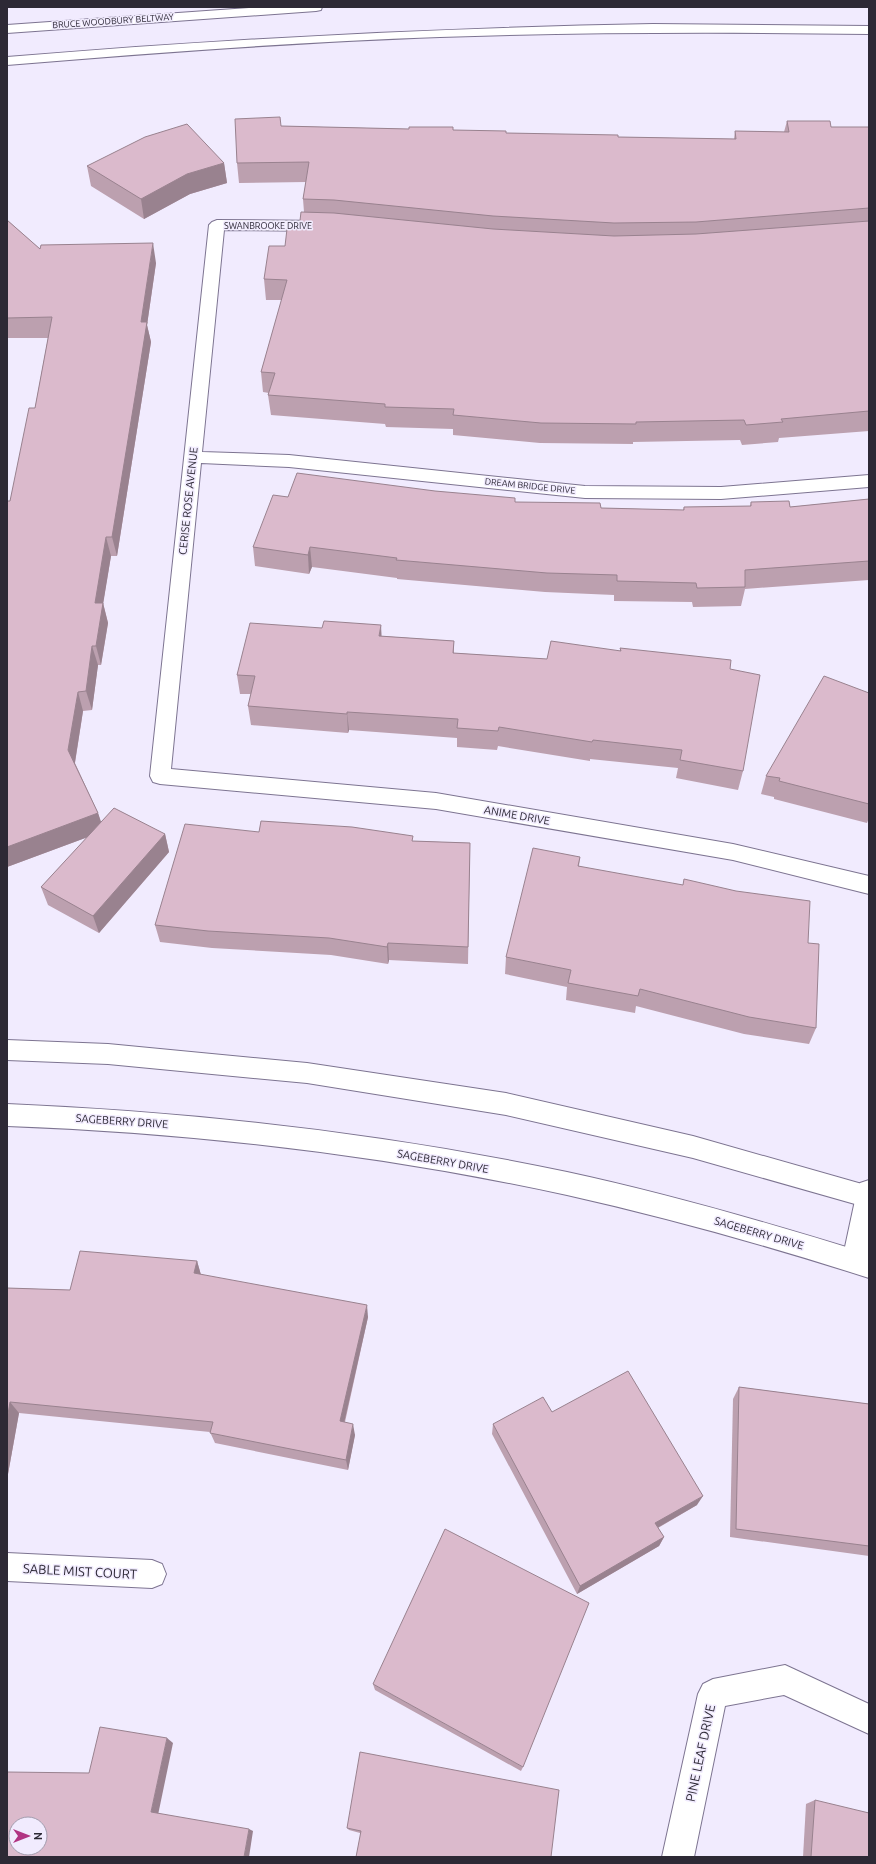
<svg xmlns="http://www.w3.org/2000/svg" width="876" height="1864" font-family="Ubuntu,sans-serif">
<rect width="100%" height="100%" fill="#f1ebfe"/>
<g fill="none" stroke-linecap="round" stroke-linejoin="round">
<defs>
<g id="minor">
<path d="M 217,220 L 329,221 L 334,223 L 337,226 L 334,229 L 329,231 L 224,230 L 202,452 L 289,455 L 585,486 L 721,487 L 869,475 L 869,487 L 721,499 L 585,498 L 289,467 L 201,463 L 171,769 L 436,793 L 733,844 L 869,876 L 869,894 L 733,860 L 436,809 L 160,784 L 153,782 L 150,776 L 209,225 L 212,222 Z"/>
<path d="M 869,1180 L 869,1254 L 864,1269 L 855,1273 L 846,1269 L 842,1261 L 857,1191 L 860,1183 Z"/>
<path d="M 7,1553 L 152,1560 L 162,1564 L 166,1574 L 162,1584 L 152,1588 L 7,1581 Z"/>
<path d="M 785,1665 L 869,1704 L 869,1734 L 784,1695 L 725,1706 L 694,1857 L 662,1857 L 698,1694 L 703,1684 L 713,1679 Z"/>
</g>
<g id="tertiary">
<path d="M 7,1040 L 108,1044 L 307,1063 L 506,1093 L 693,1136 L 869,1186 L 869,1208 L 693,1158 L 506,1115 L 307,1083 L 108,1064 L 7,1060 Z"/>
<path d="M 7,1104 C 195,1112 382,1133 567,1172 C 669,1194 769,1223 869,1254 L 869,1278 C 769,1246 669,1218 567,1195 C 383,1155 195,1133 7,1126 Z"/>
</g>
<g id="motorway">
<path d="M 262,7 L 322,7 L 321,10 L 316,11 L 7,33 L 7,25 Z"/>
<path d="M 653,24 L 869,26 L 869,34 C 726,32 583,32 440,37 C 295,42 151,53 7,65 L 7,57 C 222,39 437,28 653,24 Z"/>
</g>
</defs>
<use href="#minor" stroke="#7d7491" stroke-width="2"/>
<use href="#tertiary" stroke="#7d7491" stroke-width="2"/>
<use href="#motorway" stroke="#7d7491" stroke-width="2"/>
<use href="#minor" fill="#fff" fill-rule="evenodd"/>
<use href="#tertiary" fill="#fff" fill-rule="evenodd"/>
<use href="#motorway" fill="#fff" fill-rule="evenodd"/>
</g>
<g fill="#bca0af">
<path d="M 787,121 L 831,127 L 869,127 L 869,431 L 779,438 L 778,442 L 742,445 L 740,440 L 633,442 L 633,444 L 540,443 L 453,435 L 453,429 L 386,427 L 385,424 L 271,415 L 268,395 L 269,393 L 263,392 L 261,372 L 282,300 L 266,300 L 264,279 L 285,246 L 299,229 L 304,212 L 303,199 L 306,182 L 239,183 L 237,163 L 281,126 L 453,130 L 506,133 L 618,137 L 734,139 L 735,131 L 784,132 Z"/>
<path d="M 224,163 L 227,183 L 190,194 L 144,219 L 91,186 L 87,166 Z"/>
<path d="M 7,220 L 40,249 L 156,263 L 147,325 L 151,342 L 140,411 L 117,556 L 111,556 L 103,603 L 108,623 L 101,665 L 98,665 L 92,710 L 83,711 L 75,763 L 98,813 L 101,822 L 165,834 L 169,852 L 99,933 L 48,905 L 41,887 L 88,837 L 7,867 L 10,501 L 35,408 L 48,338 L 7,338 Z"/>
<path d="M 435,491 L 515,502 L 601,508 L 683,510 L 684,507 L 750,506 L 751,502 L 790,507 L 869,499 L 869,580 L 745,589 L 741,606 L 693,607 L 692,602 L 614,601 L 614,595 L 545,592 L 397,579 L 397,578 L 312,567 L 309,574 L 255,566 L 253,547 L 288,497 Z"/>
<path d="M 381,636 L 454,641 L 454,653 L 547,659 L 620,651 L 620,648 L 730,669 L 743,771 L 738,790 L 676,778 L 678,768 L 590,759 L 590,761 L 498,746 L 497,750 L 457,747 L 457,738 L 349,730 L 348,733 L 251,725 L 248,706 L 251,694 L 240,694 L 237,675 Z"/>
<path d="M 869,693 L 869,818 L 867,823 L 774,799 L 774,797 L 761,794 L 766,776 Z"/>
<path d="M 259,832 L 413,841 L 470,843 L 468,964 L 389,960 L 388,964 L 331,955 L 212,948 L 160,942 L 155,925 Z"/>
<path d="M 580,857 L 579,866 L 808,943 L 816,1028 L 809,1044 L 744,1034 L 636,1006 L 635,1013 L 566,1000 L 567,987 L 505,974 L 506,957 Z"/>
<path d="M 197,1261 L 201,1275 L 368,1317 L 345,1422 L 355,1435 L 348,1470 L 215,1443 L 210,1432 L 19,1413 L 8,1474 L 7,1474 L 7,1288 L 70,1290 Z"/>
<path d="M 739,1387 L 869,1404 L 869,1556 L 730,1537 L 733,1399 Z"/>
<path d="M 552,1412 L 697,1505 L 658,1528 L 664,1537 L 659,1546 L 577,1594 L 492,1434 L 493,1424 Z"/>
<path d="M 373,1684 L 523,1767 L 521,1771 L 375,1690 Z"/>
<path d="M 815,1800 L 869,1857 L 803,1857 L 806,1804 Z"/>
<path d="M 347,1828 L 551,1857 L 360,1833 L 349,1830 Z"/>
</g>
<g fill="#99828f">
<path d="M 224,163 L 227,183 L 190,194 L 144,219 L 141,199 L 187,174 Z"/>
<path d="M 153,243 L 156,263 L 147,325 L 151,342 L 140,411 L 117,556 L 112,537 L 141,322 Z"/>
<path d="M 106,537 L 111,556 L 100,623 L 95,603 Z"/>
<path d="M 310,547 L 312,567 L 309,574 L 308,555 Z"/>
<path d="M 103,603 L 108,623 L 101,665 L 96,646 Z"/>
<path d="M 381,625 L 382,644 L 379,636 Z"/>
<path d="M 92,646 L 98,665 L 92,710 L 86,691 Z"/>
<path d="M 78,692 L 83,711 L 74,768 L 68,750 Z"/>
<path d="M 347,712 L 349,730 L 348,733 L 347,714 Z"/>
<path d="M 98,813 L 104,831 L 7,867 L 7,847 Z"/>
<path d="M 165,834 L 169,852 L 99,933 L 93,916 Z"/>
<path d="M 388,943 L 389,960 L 388,964 L 387,947 Z"/>
<path d="M 197,1261 L 201,1275 L 194,1273 Z"/>
<path d="M 367,1305 L 368,1317 L 342,1432 L 340,1421 Z"/>
<path d="M 10,1402 L 19,1413 L 8,1474 L 7,1473 L 7,1420 Z"/>
<path d="M 353,1424 L 355,1435 L 348,1470 L 346,1460 Z"/>
<path d="M 703,1496 L 697,1505 L 650,1532 L 655,1523 Z"/>
<path d="M 664,1537 L 659,1546 L 577,1594 L 580,1586 Z"/>
<path d="M 167,1738 L 173,1743 L 158,1815 L 151,1812 Z"/>
<path d="M 249,1829 L 253,1831 L 249,1857 L 244,1857 Z"/>
</g>
<g fill="#dbbacc" stroke="#99828f" fill-rule="evenodd">
<path d="M 280,117 L 281,126 L 409,129 L 409,127 L 453,127 L 453,130 L 506,131 L 506,133 L 618,135 L 618,137 L 678,138 L 736,139 L 735,131 L 789,132 L 787,121 L 830,121 L 831,127 L 869,127 L 869,208 L 696,222 L 614,223 L 493,216 L 334,200 L 303,199 L 309,162 L 237,163 L 235,119 Z"/>
<path d="M 187,124 L 224,163 L 187,174 L 141,199 L 87,166 L 145,137 Z"/>
<path d="M 301,212 L 334,213 L 493,229 L 614,236 L 696,234 L 869,221 L 869,411 L 781,419 L 783,422 L 746,425 L 744,420 L 636,422 L 636,424 L 541,423 L 453,415 L 454,409 L 385,407 L 385,404 L 268,395 L 275,373 L 261,372 L 287,280 L 264,279 L 269,246 L 285,246 L 287,229 L 299,229 Z"/>
<path d="M 7,220 L 40,249 L 41,245 L 153,243 L 141,322 L 147,322 L 136,391 L 112,537 L 106,537 L 95,603 L 103,603 L 96,646 L 92,646 L 86,691 L 78,692 L 68,750 L 98,813 L 7,847 L 7,501 L 10,501 L 29,408 L 35,408 L 52,317 L 7,318 Z"/>
<path d="M 297,473 L 435,491 L 515,498 L 515,502 L 600,503 L 601,508 L 684,510 L 684,507 L 751,506 L 751,502 L 789,501 L 790,507 L 869,499 L 869,561 L 745,570 L 745,587 L 697,588 L 696,583 L 617,581 L 617,575 L 547,573 L 396,560 L 397,558 L 310,547 L 308,555 L 253,547 L 273,495 L 288,497 Z"/>
<path d="M 324,621 L 381,625 L 379,636 L 454,641 L 453,653 L 547,659 L 551,641 L 621,651 L 620,648 L 731,660 L 730,669 L 760,675 L 743,771 L 680,760 L 682,750 L 593,740 L 592,742 L 499,727 L 498,731 L 457,728 L 458,719 L 347,712 L 347,714 L 248,706 L 255,676 L 237,675 L 250,623 L 322,628 Z"/>
<path d="M 824,676 L 869,693 L 869,804 L 779,781 L 780,778 L 766,776 Z"/>
<path d="M 114,808 L 165,834 L 93,916 L 41,887 Z"/>
<path d="M 261,821 L 352,827 L 413,836 L 412,841 L 470,843 L 468,947 L 388,943 L 387,947 L 329,938 L 208,931 L 155,925 L 185,824 L 259,832 Z"/>
<path d="M 533,848 L 580,857 L 578,866 L 683,885 L 684,879 L 736,891 L 810,901 L 808,943 L 819,944 L 816,1028 L 749,1017 L 640,989 L 638,996 L 568,983 L 571,970 L 506,957 Z"/>
<path d="M 80,1251 L 197,1261 L 194,1273 L 367,1305 L 340,1421 L 353,1424 L 346,1460 L 210,1433 L 213,1422 L 10,1402 L 7,1420 L 7,1288 L 70,1290 Z"/>
<path d="M 628,1371 L 703,1496 L 655,1523 L 664,1537 L 580,1586 L 493,1424 L 543,1397 L 552,1412 Z"/>
<path d="M 739,1387 L 869,1404 L 869,1546 L 736,1529 Z"/>
<path d="M 445,1529 L 589,1603 L 523,1767 L 373,1684 Z"/>
<path d="M 100,1727 L 167,1738 L 151,1812 L 249,1829 L 244,1857 L 7,1857 L 7,1772 L 89,1773 ZM 16,1824 L 40,1824 L 40,1848 L 16,1848 Z"/>
<path d="M 360,1752 L 559,1790 L 551,1857 L 356,1857 L 361,1831 L 347,1828 Z"/>
<path d="M 815,1800 L 869,1813 L 869,1857 L 811,1857 Z"/>
</g>
<g text-anchor="middle" dominant-baseline="central" stroke-width="3" stroke-linejoin="round" paint-order="stroke">
<g font-size="9" fill="#2d2935" stroke="#f1ebfe">
<text transform="translate(113 21) rotate(-4)">BRUCE WOODBURY BELTWAY</text>
<text x="268" y="226">SWANBROOKE DRIVE</text>
<text transform="translate(530 486) rotate(6)">DREAM BRIDGE DRIVE</text>
</g>
<g font-size="11" fill="#2d2935" stroke="#f1ebfe">
<text transform="translate(188 501) rotate(-84)">CERISE ROSE AVENUE</text>
<text transform="translate(517 815) rotate(10)">ANIME DRIVE</text>
<text transform="translate(122 1121) rotate(4)">SAGEBERRY DRIVE</text>
<text transform="translate(443 1161) rotate(10)">SAGEBERRY DRIVE</text>
<text transform="translate(759 1233) rotate(16)">SAGEBERRY DRIVE</text>
</g>
<g font-size="13" fill="#2d2935" stroke="#f1ebfe">
<text transform="translate(80 1571) rotate(3)">SABLE MIST COURT</text>
<text transform="translate(700 1753) rotate(-78)">PINE LEAF DRIVE</text>
</g>
</g>
<rect width="876" height="1864" fill="none" stroke="#2d2935" stroke-width="16"/>
<g transform="translate(28 1836) rotate(90)"><circle r="19" fill="#f1ebfe" stroke="#a39dae"/>
<path d="M0-3L7 15L0 10L-7 15Z" fill="#b13483"/>
<text y="-6" font-size="11" font-weight="bold" text-anchor="middle" fill="#2d2935">N</text>
</g>
</svg>
